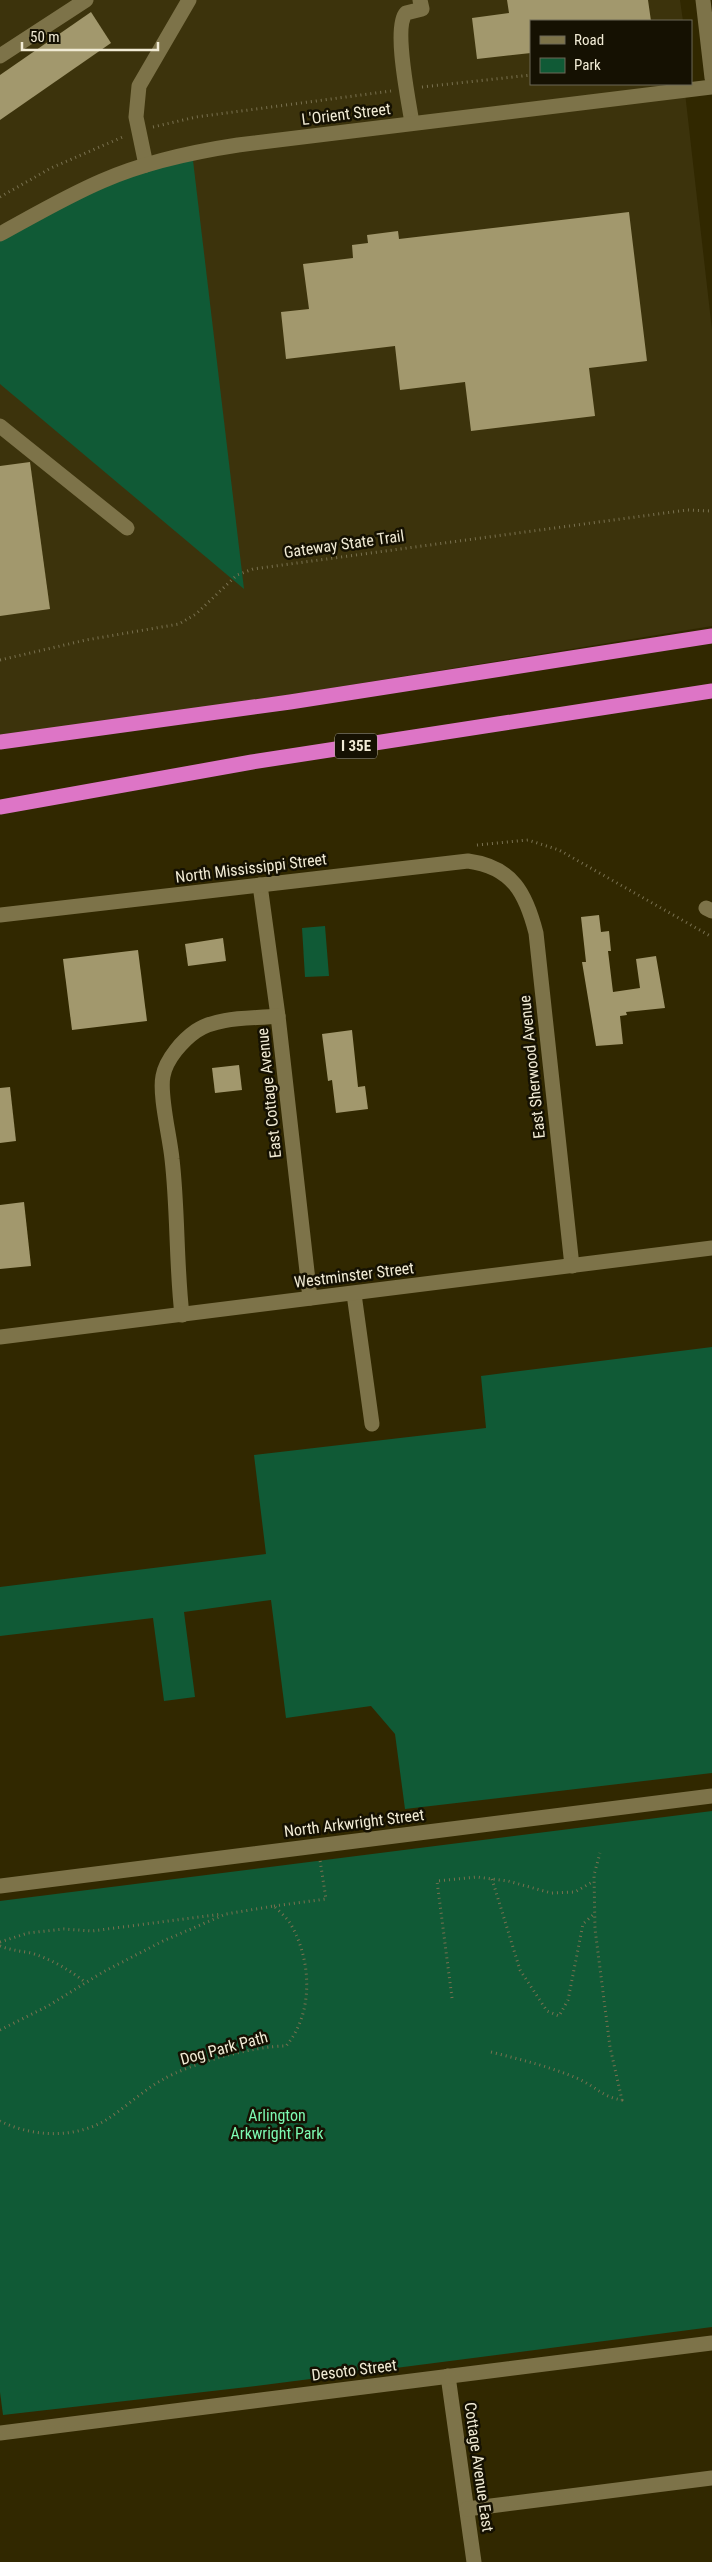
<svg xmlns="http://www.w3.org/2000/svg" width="712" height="2562" font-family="'Roboto Condensed',sans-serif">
<rect width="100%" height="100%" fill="#312800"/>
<path fill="#3c330c" d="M 0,0 L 680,0 L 683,21 L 531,21 L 531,84 L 684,84 L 712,330 L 712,626 L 307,692 L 0,738 Z"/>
<g fill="#105a36">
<path d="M 192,152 L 244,589 L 0,384 L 0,234 L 48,208 Z"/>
<path d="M 325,926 L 329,976 L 305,977 L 302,928 Z"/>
<path d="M 712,1347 L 712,1773 L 405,1809 L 395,1734 L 371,1706 L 286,1718 L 271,1600 L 184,1612 L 195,1697 L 164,1701 L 153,1618 L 0,1636 L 0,1587 L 266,1554 L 254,1455 L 486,1428 L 481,1376 Z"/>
<path d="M 712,1811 L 712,2327 L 256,2386 L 3,2415 L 0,2392 L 0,1901 Z"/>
</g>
<g fill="#a2986d">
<path d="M 507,0 L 648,0 L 651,21 L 531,21 L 531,53 L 477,59 L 472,18 L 509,13 Z"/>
<path d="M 91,12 L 111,43 L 0,120 L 0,75 Z"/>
<path d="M 629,212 L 647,361 L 589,368 L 595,416 L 471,431 L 465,382 L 400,390 L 395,346 L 286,359 L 281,312 L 309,309 L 303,264 L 353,258 L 352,245 L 368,243 L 367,235 L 398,231 L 399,239 Z"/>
<path d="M 30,462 L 50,609 L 0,616 L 0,466 Z"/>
<path d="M 599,915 L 601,932 L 609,931 L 611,951 L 608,951 L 613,992 L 640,988 L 636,959 L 656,956 L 665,1008 L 626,1012 L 627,1015 L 620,1016 L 623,1044 L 596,1046 L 582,962 L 586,962 L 581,917 Z"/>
<path d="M 223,938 L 226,961 L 188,966 L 185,944 Z"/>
<path d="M 138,950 L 147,1021 L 72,1030 L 63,959 Z"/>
<path d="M 352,1030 L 358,1087 L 365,1086 L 368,1109 L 336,1113 L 332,1080 L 328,1081 L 322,1034 Z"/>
<path d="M 239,1065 L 242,1090 L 215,1093 L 212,1068 Z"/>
<path d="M 10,1087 L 16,1141 L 0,1143 L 0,1088 Z"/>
<path d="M 24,1202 L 31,1266 L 0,1269 L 0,1205 Z"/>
</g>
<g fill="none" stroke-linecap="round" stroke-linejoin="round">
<g stroke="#797150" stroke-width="3" stroke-dasharray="1 4" stroke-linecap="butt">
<path d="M 422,87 L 531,75"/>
<path d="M 153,127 L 196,117 L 391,91"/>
<path d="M 0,197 L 51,168 L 125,136"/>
<path d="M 0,660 L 86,640 L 179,624 L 196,614 L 237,575 L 253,569 L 687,510 L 712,511"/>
<path d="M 477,845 L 528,840 L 559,850 L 712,937"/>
<path d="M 492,1879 L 520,1970 L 547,2011 L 559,2016 L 568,2000 L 583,1924 L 594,1914"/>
<path d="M 274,1906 L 326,1899 L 320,1860"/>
<path d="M 0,1942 L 28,1933 L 64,1929 L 92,1931 L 222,1914"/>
<path d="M 0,1946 C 10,1950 20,1951 31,1953 C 51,1959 70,1970 86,1983"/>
<path d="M 452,1998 L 437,1881 L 477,1877 L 508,1881 L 551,1893 L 575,1892 L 594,1881"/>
<path d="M 0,2030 L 48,2006 L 103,1972 L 163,1941 L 226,1914 L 274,1906 C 279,1911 286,1917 290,1923 C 312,1960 314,2013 286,2046 C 253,2046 191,2063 162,2080 C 142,2091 125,2108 106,2120 C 74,2139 32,2137 0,2121"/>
<path d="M 491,2052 C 522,2060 552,2067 581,2080 C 597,2088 603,2097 622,2100 L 610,2047 L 595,1929 L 594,1875 L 600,1853"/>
</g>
<g stroke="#7d7349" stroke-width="15">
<path d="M 703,0 L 712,78"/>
<path d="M 0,56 L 86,0"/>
<path d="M 412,123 C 409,103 393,27 406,13 L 422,9 L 420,0"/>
<path d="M 146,165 L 136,117 L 139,86 L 189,0"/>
<path d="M 0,234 C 33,216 67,196 102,181 C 145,162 192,152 238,145 L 712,87"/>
<path d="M 0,426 L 127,528"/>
<path d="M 260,885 L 278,1016 L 310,1298"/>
<path d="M 706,908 L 712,911"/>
<path d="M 0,915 L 468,861 C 513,867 526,894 536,933 L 572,1266"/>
<path d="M 354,1294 L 372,1424"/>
<path d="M 182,1315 C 176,1263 178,1211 172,1159 C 170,1137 159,1095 163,1076 C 166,1059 183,1040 196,1031 C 218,1016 253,1019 278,1016"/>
<path d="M 0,1337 L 712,1248"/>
<path d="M 0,1886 L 712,1796"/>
<path d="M 448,2376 L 474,2562"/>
<path d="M 0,2433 L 712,2343"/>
<path d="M 467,2509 L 712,2478"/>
</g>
<g stroke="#dd75c6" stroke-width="15">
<path d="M 0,742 L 290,702 L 712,636"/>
<path d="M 0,807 L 252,762 L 712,691"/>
</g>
</g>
<g text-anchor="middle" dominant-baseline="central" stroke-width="5" stroke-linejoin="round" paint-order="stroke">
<rect fill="#151102" stroke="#afaa96" stroke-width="1" x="335" y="733.5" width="42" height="25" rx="4"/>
<g font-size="15" font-weight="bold" fill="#f1ebd5">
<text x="356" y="746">I 35E</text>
</g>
<g font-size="16" fill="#f1ebd5" stroke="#151102">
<text transform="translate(346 114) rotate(-7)">L'Orient Street</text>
<text transform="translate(344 544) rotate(-8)">Gateway State Trail</text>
<text transform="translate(251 868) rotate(-7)">North Mississippi Street</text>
<text transform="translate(532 1067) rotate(-96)">East Sherwood Avenue</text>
<text transform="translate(269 1093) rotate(-96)">East Cottage Avenue</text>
<text transform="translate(354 1275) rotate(-7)">Westminster Street</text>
<text transform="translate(354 1823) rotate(-7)">North Arkwright Street</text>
<text transform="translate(224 2048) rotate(-15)">Dog Park Path</text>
<text transform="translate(354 2370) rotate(-7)">Desoto Street</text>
<text transform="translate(479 2467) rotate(82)">Cottage Avenue East</text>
</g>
<g font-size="16" fill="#7dfab2" stroke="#151102">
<text x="277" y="2115">Arlington<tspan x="277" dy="18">Arkwright Park</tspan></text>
</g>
</g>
<rect x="530" y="20" width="162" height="65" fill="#151102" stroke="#6d6856"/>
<rect x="540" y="36" width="25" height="8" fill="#7d7349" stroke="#6d6856"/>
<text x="574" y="45" font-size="15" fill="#f1ebd5">Road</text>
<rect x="540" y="58" width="25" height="15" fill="#105a36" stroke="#6d6856"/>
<text x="574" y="70" font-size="15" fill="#f1ebd5">Park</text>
<path d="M22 42v8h136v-8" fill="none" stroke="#f1ebd5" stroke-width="2.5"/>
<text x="30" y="42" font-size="15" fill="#f1ebd5" stroke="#151102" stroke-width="4" paint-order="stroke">50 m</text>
</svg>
